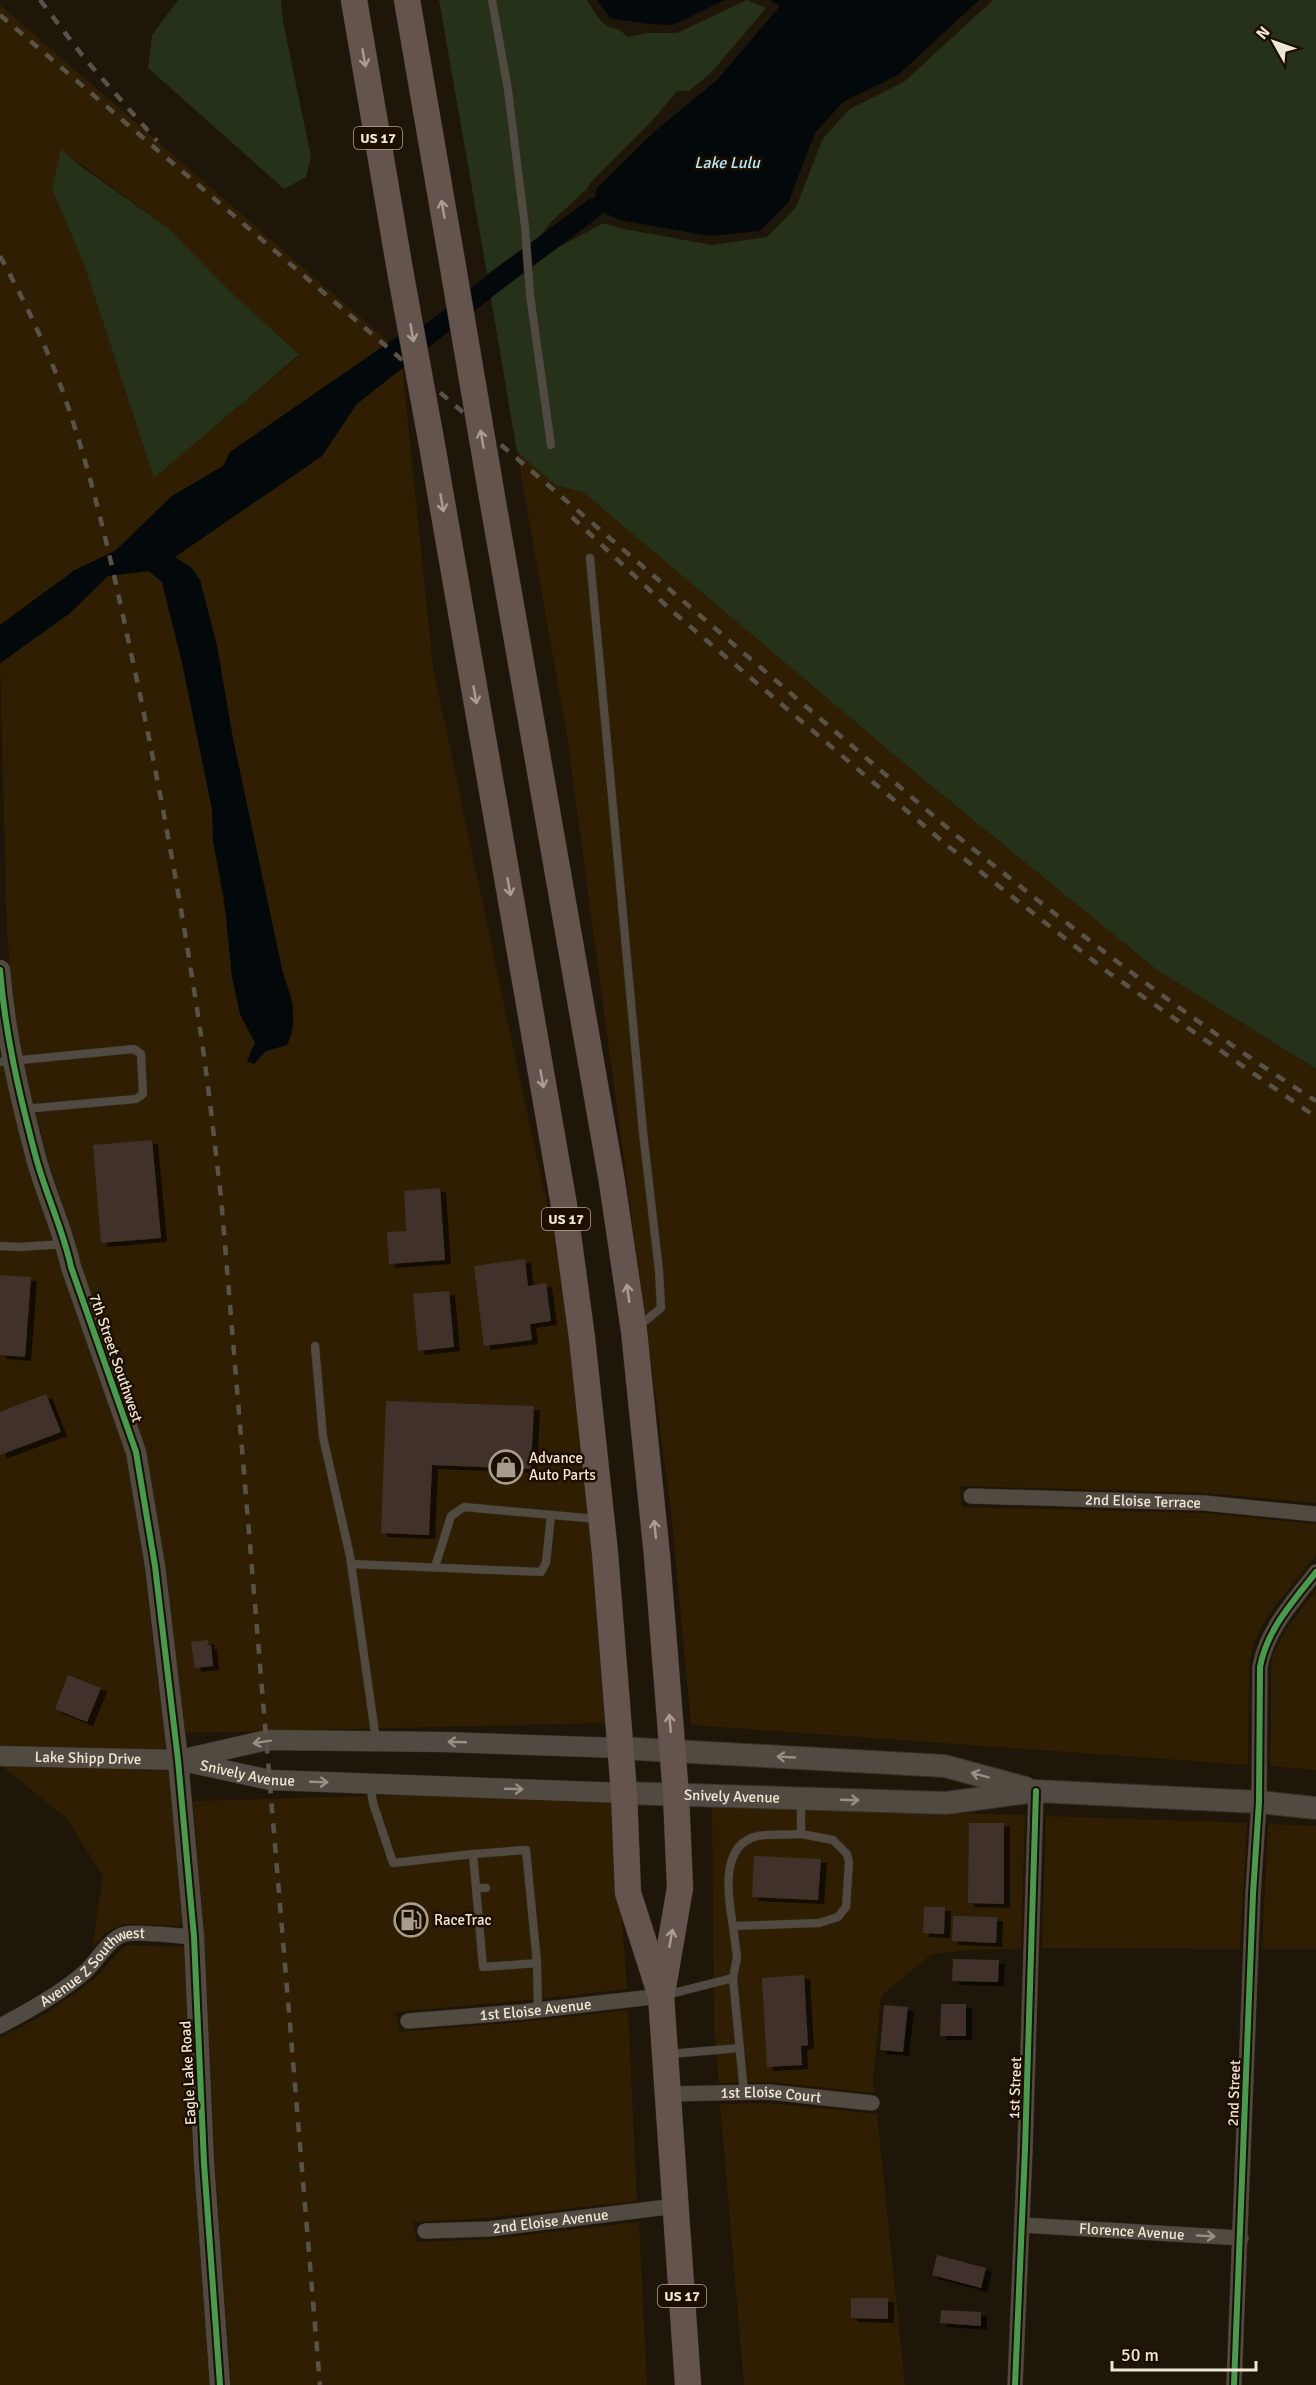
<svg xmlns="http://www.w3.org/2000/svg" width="1316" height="2385" font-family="Signika,sans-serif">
<defs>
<filter id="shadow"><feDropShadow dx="6" dy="4" stdDeviation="0" flood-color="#0009"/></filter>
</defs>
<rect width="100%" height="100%" fill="#1e1609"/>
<g fill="#2f1e01" fill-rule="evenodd">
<path d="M 0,5 L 389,342 L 230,452 L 223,466 L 172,496 L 115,551 L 75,570 L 0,625 ZM 61,150 L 168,228 L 232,293 L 299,356 L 154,477 L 84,264 Z"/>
<path d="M 401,355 L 433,667 L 518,1071 L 550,1218 L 559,1244 L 595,1553 L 607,1723 L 185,1733 L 165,1566 L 146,1451 L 81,1265 L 76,1243 L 46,1153 L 19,1046 L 14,1015 L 7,932 L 0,664 L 70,613 L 108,576 L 149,571 L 162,582 L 183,667 L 212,809 L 213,840 L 228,929 L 255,1043 L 249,1054 L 254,1064 L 266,1051 L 275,1049 L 294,1006 L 282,970 L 233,739 L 217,646 L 200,580 L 192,568 L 174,557 L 322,456 L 378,372 Z"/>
<path d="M 517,452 L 555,485 L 583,492 L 918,775 L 1157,970 L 1316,1069 L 1316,1503 L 1203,1493 L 960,1486 L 962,1507 L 1205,1513 L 1316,1524 L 1316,1555 L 1268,1615 L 1253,1644 L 1249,1666 L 1248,1765 L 691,1725 L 671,1511 L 567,736 Z"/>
<path d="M 0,1053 L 25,1157 L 56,1246 L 61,1268 L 126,1453 L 144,1567 L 166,1750 L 0,1745 Z"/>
<path d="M 1316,1590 L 1316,1770 L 1270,1766 L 1271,1669 L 1273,1654 L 1286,1629 Z"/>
<path d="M 2,1766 L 169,1771 L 182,1926 L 123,1924 L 104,1934 L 92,1948 L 103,1876 L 66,1818 Z"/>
<path d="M 402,1795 L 614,1803 L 627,1989 L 520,2001 L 395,2012 L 400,2032 L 523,2022 L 628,2010 L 637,2201 L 486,2218 L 413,2222 L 417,2242 L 491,2239 L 639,2222 L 647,2385 L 231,2385 L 215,2164 L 205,1947 L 193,1801 Z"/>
<path d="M 712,1807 L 1025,1815 L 1021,1949 L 980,1949 L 932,1954 L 881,1996 L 873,2082 L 875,2093 L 769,2082 L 719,2083 L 714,2027 Z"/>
<path d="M 1046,1816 L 1247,1823 L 1240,1949 L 1042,1948 Z"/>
<path d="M 1268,1824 L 1316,1826 L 1316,1949 L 1262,1949 Z"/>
<path d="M 128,1945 L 184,1947 L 193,2163 L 210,2385 L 0,2385 L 0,2038 L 42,2016 L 75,1993 L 94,1979 L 119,1951 Z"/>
<path d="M 770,2103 L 877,2114 L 905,2385 L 744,2385 L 720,2104 Z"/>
</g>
<g fill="#253119">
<path d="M 178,0 L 281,0 L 283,21 L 311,157 L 306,177 L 284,189 L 148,68 L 152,35 Z"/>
<path d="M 439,0 L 587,0 C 592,7 598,20 606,25 C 615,31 617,25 627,37 L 648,33 L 677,33 L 747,0 L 766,8 L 710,74 L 689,91 L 677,91 L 651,122 L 590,183 L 587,189 L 551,222 L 539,237 L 487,274 Z"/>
<path d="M 993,0 L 1316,0 L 1316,1069 L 1157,970 L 918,775 L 583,492 L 555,485 L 517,452 L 490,293 L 542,256 L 604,223 L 619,228 L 712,245 L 767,237 L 796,207 L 823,138 L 850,109 L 905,81 Z"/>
<path d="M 61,149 L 82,167 L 168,228 L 232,293 L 299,355 L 154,478 L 84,264 L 52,189 Z"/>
</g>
<g fill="#03080b">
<path d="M 597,0 L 725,0 L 673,25 L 648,24 L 610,18 Z"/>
<path d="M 769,0 L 979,0 L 898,75 L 843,102 L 815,133 L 788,203 L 760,231 L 710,236 L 620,220 L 594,208 L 596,189 L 654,132 L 717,80 L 780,6 Z"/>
<path d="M 401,334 L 405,353 L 378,372 L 322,456 L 175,557 L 192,568 L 200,580 L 217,646 L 233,739 L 282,969 C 290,995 300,1019 287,1045 L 266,1051 L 254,1064 L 247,1061 L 255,1043 L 240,1014 L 232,977 L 224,898 L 213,840 L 212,809 L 183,667 L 162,582 L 149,571 L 108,576 L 70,613 L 0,663 L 0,625 L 75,570 L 115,551 L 172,496 L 223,466 L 230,452 Z"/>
</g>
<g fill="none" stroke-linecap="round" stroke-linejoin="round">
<path stroke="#03080b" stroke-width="20" d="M 351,396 L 499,279 L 594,208"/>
</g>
<g fill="#3f332a" filter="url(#shadow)">
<path d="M 152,1140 L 161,1238 L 101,1243 L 93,1145 Z"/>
<path d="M 440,1188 L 445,1260 L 389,1264 L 387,1232 L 406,1231 L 404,1191 Z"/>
<path d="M 525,1259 L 528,1286 L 546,1283 L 551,1321 L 530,1324 L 532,1340 L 484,1346 L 474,1266 Z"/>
<path d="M 0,1275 L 31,1277 L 25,1357 L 0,1355 Z"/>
<path d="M 449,1291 L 454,1347 L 418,1351 L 413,1294 Z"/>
<path d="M 46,1394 L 61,1432 L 0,1455 L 0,1412 Z"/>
<path d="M 386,1401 L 534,1406 L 531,1469 L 432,1465 L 429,1535 L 381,1533 Z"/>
<path d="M 208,1640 L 208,1645 L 211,1645 L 213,1666 L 195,1668 L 191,1642 Z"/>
<path d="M 68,1675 L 101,1688 L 87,1722 L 55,1709 Z"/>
<path d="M 969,1823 L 1004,1823 L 1004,1904 L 968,1903 Z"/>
<path d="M 754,1856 L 821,1859 L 818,1900 L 752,1897 Z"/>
<path d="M 924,1907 L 945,1907 L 944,1934 L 923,1933 Z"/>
<path d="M 953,1916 L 997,1917 L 996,1943 L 952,1941 Z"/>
<path d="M 953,1959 L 999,1960 L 998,1982 L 952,1981 Z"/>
<path d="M 804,1975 L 808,2045 L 801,2046 L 802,2065 L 767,2067 L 762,1978 Z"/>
<path d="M 941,2004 L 966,2004 L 966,2036 L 940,2036 Z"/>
<path d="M 884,2005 L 908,2007 L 903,2052 L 880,2050 Z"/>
<path d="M 937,2255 L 986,2268 L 981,2288 L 932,2275 Z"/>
<path d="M 851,2298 L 888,2298 L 888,2319 L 851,2318 Z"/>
<path d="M 941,2310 L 981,2312 L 981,2326 L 940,2323 Z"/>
</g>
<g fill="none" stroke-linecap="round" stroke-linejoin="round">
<defs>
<g id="service">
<path d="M 492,0 L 508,90 L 525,227 L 530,295 L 551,445"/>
<path d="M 590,558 L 643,1132 L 659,1271 L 661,1308 L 639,1326"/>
<path d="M 0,1062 L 134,1049 L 141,1054 L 143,1094 L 136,1099 L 24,1109"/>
<path d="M 0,1246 L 19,1247 L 65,1244"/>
<path d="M 315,1346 L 323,1437 L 350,1556 L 376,1740"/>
<path d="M 351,1564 L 541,1572 L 546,1563 L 551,1515"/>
<path d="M 435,1567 L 451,1516 L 464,1507 L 597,1519"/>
<path d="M 370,1785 L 373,1803 L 393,1863 L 473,1854 L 483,1967 L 537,1963 L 538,2010"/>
<path d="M 473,1854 L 526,1850 L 537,1963"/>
<path d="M 476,1888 L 486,1888"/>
<path d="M 479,1922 L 489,1921"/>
<path d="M 733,1926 C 728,1898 719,1844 758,1836 C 771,1834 787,1835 801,1834"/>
<path d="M 666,1995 L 733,1978"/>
<path d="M 670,2054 L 740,2048"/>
<path d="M 744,2093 L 733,1978 L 737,1957 L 733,1926 L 819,1923 L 838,1917 L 846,1907 L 849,1862 L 847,1854 L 833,1840 L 801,1834 L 801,1800"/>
</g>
<g id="minor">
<path id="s1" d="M 971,1496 L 1204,1503 L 1316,1514"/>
<path id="s2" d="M 408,2021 L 521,2012 L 661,1996"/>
<path id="s3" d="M 0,2026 C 30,2010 59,1994 85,1972 C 97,1961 109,1938 125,1934 C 138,1931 178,1936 194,1937"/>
<path id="s4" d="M 669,2094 L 769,2092 L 872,2103"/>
<path id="s5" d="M 1022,2225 L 1241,2238"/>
<path id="s6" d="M 425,2231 L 489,2229 L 676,2206"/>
<path d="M 1015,2385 L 1025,2149 L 1036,1791"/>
<path d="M 1234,2385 L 1253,1894 L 1259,1802 L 1260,1667 C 1267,1629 1293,1602 1316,1572"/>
</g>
<g id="tertiary">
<path d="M 0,970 C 5,1033 19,1093 35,1154 C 45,1193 63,1229 71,1267 L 136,1452 L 155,1566 L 178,1760 L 194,1937 L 204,2163 L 220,2385"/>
<path id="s7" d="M 0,1756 L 178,1760 L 270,1780 L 624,1793"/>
<path d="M 184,1759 L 267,1740 L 443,1742 L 620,1748"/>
</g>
<g id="secondary">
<path d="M 620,1748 L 945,1766 L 1026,1788"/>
<path id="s8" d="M 624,1793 L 946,1803 L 1036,1791 L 1259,1802 L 1316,1808"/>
</g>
<g id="trunk">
<path d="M 354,0 L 401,276"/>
<path d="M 407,0 L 453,267"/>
<path d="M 432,445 L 564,1205 L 582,1338 L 605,1553 L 624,1793 L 628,1893 L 661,1996 L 688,2385"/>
<path d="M 492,497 L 612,1182 L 634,1331 L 657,1556 L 676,1795 L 680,1888 L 662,1993"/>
</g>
</defs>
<use href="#service" stroke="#363028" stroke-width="9"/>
<use href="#minor" stroke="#363028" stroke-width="16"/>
<use href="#tertiary" stroke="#363028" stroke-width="21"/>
<use href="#secondary" stroke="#363028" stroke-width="24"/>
<use href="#trunk" stroke="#363028" stroke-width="27"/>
<use href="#service" stroke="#504a40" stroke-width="8"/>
<use href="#minor" stroke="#504a40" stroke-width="15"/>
<use href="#tertiary" stroke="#504a40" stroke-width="20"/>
<use href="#secondary" stroke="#504a40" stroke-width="22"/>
<use href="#trunk" stroke="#65544e" stroke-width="26"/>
<g stroke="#585249" stroke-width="4.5" stroke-dasharray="10 10" stroke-linecap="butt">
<path d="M 40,0 L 85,59 L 157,141"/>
<path d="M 0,15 L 957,836 C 1073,929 1190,1021 1316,1101"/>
<path d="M 0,256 C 25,302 48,349 65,398 C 95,484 114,574 133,662 C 159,782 181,902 199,1022 C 208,1080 214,1139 221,1197 L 320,2385"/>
<path d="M 572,517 L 672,611 L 948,846 L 1109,973 L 1316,1117"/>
</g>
<defs>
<g id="trunk-bridge">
<path d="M 453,267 L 492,497"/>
<path d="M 401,276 L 432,445"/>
</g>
</defs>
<use href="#trunk-bridge" stroke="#363028" stroke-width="27" stroke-linecap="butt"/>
<use href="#trunk-bridge" stroke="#65544e" stroke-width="26"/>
<defs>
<g id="cycleway">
<path d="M 0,970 C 5,1033 19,1093 35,1154 C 45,1193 63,1229 71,1267 L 136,1452 L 155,1566 L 178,1760 L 194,1937 L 204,2163 L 220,2385"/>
<path d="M 1015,2385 L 1025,2149 L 1036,1791"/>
<path d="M 1234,2385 L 1253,1894 L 1259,1802 L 1260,1667 C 1267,1629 1293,1602 1316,1572"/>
</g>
</defs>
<use href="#cycleway" stroke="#1d0f00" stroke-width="10"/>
<use href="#cycleway" stroke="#469c4c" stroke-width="6"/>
</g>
<defs><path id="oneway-shaft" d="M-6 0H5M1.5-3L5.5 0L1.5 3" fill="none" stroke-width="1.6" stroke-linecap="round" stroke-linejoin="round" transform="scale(1.5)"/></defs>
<g stroke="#aa9d92">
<use href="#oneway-shaft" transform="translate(364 58) rotate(80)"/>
<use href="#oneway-shaft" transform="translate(443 209) rotate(-100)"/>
<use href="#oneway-shaft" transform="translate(412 333) rotate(80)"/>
<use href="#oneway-shaft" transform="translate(482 439) rotate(-100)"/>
<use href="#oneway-shaft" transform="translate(442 503) rotate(80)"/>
<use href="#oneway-shaft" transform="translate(475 695) rotate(80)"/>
<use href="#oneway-shaft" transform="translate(509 887) rotate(80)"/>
<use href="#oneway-shaft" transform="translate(542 1079) rotate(80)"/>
<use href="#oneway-shaft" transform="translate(628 1293) rotate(-98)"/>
<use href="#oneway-shaft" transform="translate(655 1529) rotate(-96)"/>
<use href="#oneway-shaft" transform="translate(670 1723) rotate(-95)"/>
<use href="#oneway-shaft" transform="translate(671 1938) rotate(-80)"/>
</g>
<g stroke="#989084">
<use href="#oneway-shaft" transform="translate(262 1742) rotate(171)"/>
<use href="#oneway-shaft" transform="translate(457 1742) rotate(-178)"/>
<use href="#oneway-shaft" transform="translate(786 1757) rotate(-177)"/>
<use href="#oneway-shaft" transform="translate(980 1775) rotate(-165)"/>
<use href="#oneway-shaft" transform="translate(319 1782) rotate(2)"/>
<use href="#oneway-shaft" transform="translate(514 1789) rotate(2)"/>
<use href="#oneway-shaft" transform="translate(850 1800) rotate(2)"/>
<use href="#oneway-shaft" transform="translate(1206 2236) rotate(3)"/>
</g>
<defs>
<symbol id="shop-ring" viewBox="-11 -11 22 22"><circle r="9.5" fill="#1d0f00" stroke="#a69d8e" stroke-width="1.5"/><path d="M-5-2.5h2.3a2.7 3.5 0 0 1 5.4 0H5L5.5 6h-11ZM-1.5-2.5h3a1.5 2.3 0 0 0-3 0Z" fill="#a69d8e"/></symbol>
<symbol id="fuel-ring" viewBox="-11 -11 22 22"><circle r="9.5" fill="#1d0f00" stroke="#a69d8e" stroke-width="1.5"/><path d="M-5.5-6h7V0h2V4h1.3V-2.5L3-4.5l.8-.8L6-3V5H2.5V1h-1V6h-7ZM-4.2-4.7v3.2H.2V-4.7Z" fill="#a69d8e"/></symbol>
</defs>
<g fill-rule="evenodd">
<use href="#shop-ring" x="487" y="1448" width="38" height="38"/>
<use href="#fuel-ring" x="392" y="1901" width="38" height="38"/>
</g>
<g text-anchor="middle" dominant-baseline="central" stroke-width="5" stroke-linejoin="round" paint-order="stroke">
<g fill="#1d0f00" stroke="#b1a696" stroke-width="1.5">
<rect x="354" y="127" width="48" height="22" rx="4.5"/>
<rect x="542" y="1208" width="48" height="22" rx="4.5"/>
<rect x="658" y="2285" width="48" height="22" rx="4.5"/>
</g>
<g font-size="14" font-weight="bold" fill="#f0e6d6">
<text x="378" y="138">US 17</text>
<text x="566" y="1219">US 17</text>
<text x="682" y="2296">US 17</text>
</g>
<g font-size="15" fill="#f0e6d6" stroke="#1d0f00">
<text transform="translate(116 1358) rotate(71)">7th Street Southwest</text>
<text stroke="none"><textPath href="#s1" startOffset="172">2nd Eloise Terrace</textPath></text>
<text stroke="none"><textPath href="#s7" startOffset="88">Lake Shipp Drive</textPath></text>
<text stroke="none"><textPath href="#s7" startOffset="249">Snively Avenue</textPath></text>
<text stroke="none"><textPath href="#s8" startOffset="108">Snively Avenue</textPath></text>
<text stroke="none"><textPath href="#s3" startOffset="112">Avenue Z Southwest</textPath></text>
<text stroke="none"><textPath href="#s2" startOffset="128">1st Eloise Avenue</textPath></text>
<text transform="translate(188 2073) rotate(-93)">Eagle Lake Road</text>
<text transform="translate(1015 2088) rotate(-88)">1st Street</text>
<text transform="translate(1234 2093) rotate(-88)">2nd Street</text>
<text stroke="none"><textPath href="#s4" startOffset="102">1st Eloise Court</textPath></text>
<text stroke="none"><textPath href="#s6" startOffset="126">2nd Eloise Avenue</textPath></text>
<text stroke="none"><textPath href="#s5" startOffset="110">Florence Avenue</textPath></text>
</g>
<g font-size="15" fill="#f0e6d6" stroke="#1d0f00" text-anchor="start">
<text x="529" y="1458">Advance<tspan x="529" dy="17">Auto Parts</tspan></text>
<text x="434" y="1920">RaceTrac</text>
</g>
<g font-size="16" font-style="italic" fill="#b5ecfc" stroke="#1d0f00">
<text x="727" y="163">Lake Lulu</text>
</g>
</g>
<g transform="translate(1274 42) rotate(310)" stroke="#1d0f00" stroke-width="4.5" paint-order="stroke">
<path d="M0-4.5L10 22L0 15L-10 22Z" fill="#f0e6d6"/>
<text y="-9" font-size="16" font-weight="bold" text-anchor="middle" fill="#f0e6d6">N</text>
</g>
<path d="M1112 2361v9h144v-9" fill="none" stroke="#f0e6d6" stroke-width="3"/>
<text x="1121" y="2361" font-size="18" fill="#f0e6d6" stroke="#1d0f00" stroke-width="4.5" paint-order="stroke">50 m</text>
</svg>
